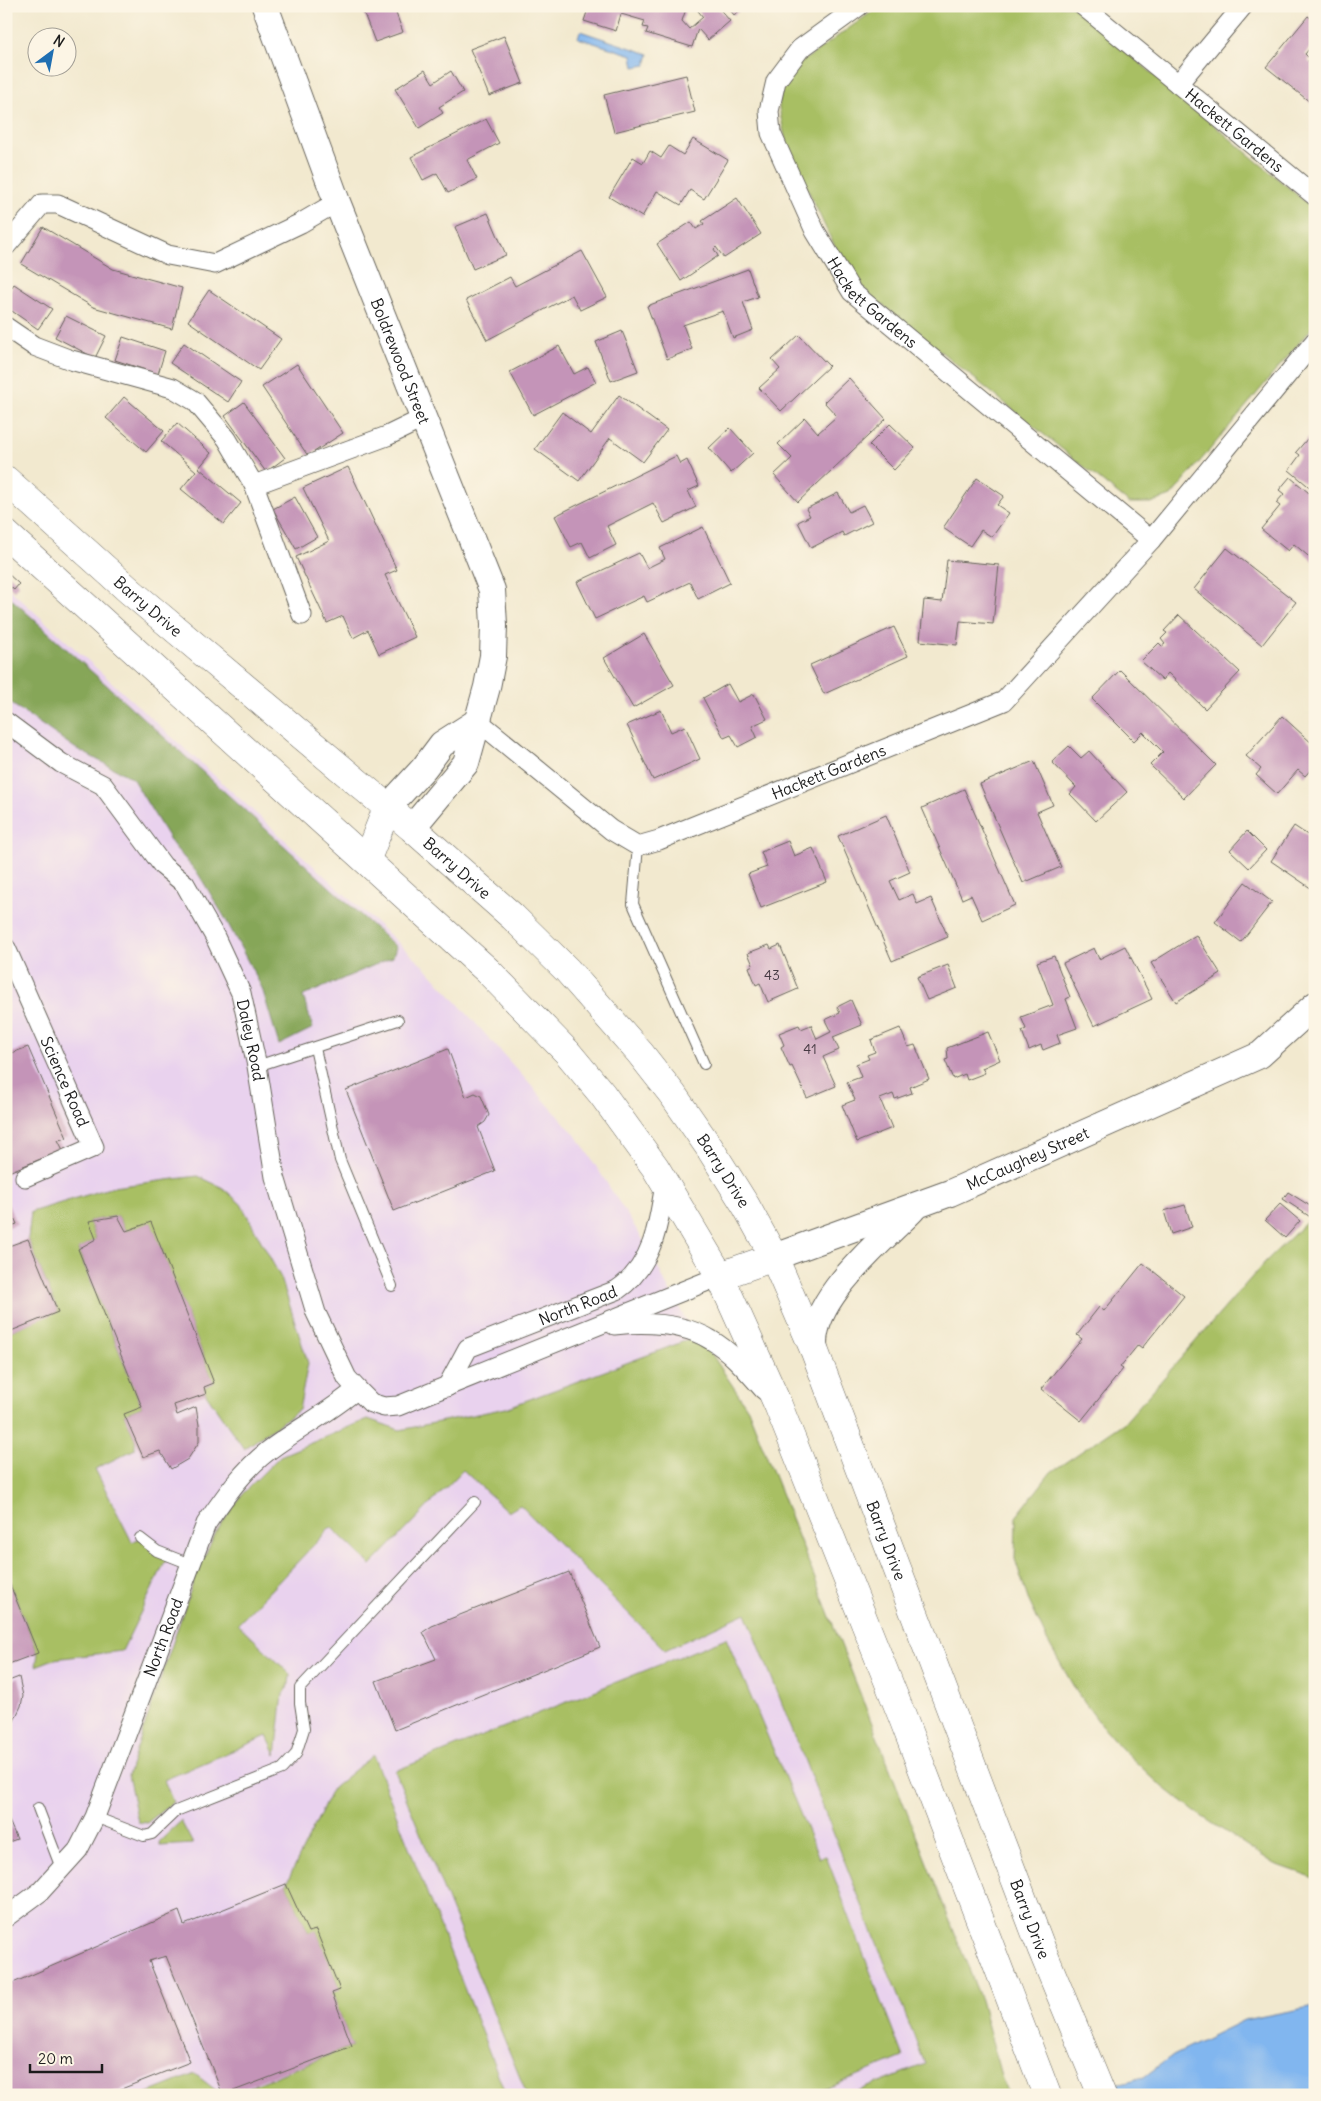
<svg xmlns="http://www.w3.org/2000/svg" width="1321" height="2101" font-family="Delius,sans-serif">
<rect width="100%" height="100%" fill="#fcf5e5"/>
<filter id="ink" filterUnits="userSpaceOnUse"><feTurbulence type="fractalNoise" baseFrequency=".02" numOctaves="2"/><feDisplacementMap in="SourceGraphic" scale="10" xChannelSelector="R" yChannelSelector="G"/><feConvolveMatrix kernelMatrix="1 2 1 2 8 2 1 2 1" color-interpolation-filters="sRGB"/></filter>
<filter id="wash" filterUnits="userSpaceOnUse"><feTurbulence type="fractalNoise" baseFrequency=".0096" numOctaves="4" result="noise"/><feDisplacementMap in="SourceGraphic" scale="20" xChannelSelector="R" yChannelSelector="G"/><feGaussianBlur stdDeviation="1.12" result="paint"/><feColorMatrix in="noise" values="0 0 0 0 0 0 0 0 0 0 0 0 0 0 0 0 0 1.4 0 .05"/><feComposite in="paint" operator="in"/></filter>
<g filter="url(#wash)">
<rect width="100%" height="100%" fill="#f2e9cf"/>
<path fill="#e9d2ee" d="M 6,586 L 428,970 L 578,1138 L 649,1249 L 666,1284 L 704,1352 L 990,2095 L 6,2095 Z"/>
<g fill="#a8bf63" stroke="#626e40">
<path d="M 880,6 L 1072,6 L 1315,210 L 1315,324 L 1171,496 L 1151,503 L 1129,503 L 868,293 L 845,265 L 828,233 L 786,142 L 779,108 L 780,94 L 786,81 L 799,64 Z"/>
<path d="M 198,1176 L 223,1188 L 241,1204 L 281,1278 L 308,1363 L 299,1410 L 244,1449 L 206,1394 L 204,1387 L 214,1383 L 151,1223 L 126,1231 L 118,1216 L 89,1221 L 96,1239 L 78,1250 L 142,1407 L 124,1414 L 135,1439 L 135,1449 L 95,1469 L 132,1542 L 140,1538 L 168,1556 L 122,1651 L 54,1659 L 36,1666 L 38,1653 L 6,1575 L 6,1333 L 58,1311 L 28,1239 L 31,1212 L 113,1187 Z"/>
<path d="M 1315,1214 L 1315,1878 L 1275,1864 L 1195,1812 L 1157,1782 L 1122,1749 L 1102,1726 L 1078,1694 L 1047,1640 L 1028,1599 L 1015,1559 L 1016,1517 L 1051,1472 L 1125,1422 L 1265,1262 Z"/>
<path d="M 693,1338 L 709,1350 L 748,1409 L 981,2000 L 1001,2076 L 1008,2095 L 847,2095 L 925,2064 L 746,1613 L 665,1650 L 520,1505 L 508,1512 L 463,1470 L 371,1565 L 331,1527 L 238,1624 L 290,1674 L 289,1684 L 283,1694 L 276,1755 L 267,1736 L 164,1780 L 173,1802 L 147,1823 L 138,1822 L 128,1775 L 195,1577 L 215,1534 L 243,1493 L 280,1456 L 368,1419 L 400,1430 L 506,1408 Z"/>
<path d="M 726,1638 L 819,1858 L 826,1856 L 903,2057 L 810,2095 L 527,2095 L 395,1771 Z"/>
<path d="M 373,1755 L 506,2095 L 229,2095 L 352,2046 L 332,1993 L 340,1990 L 316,1931 L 308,1932 L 286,1884 L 333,1788 Z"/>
<path d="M 181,1821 L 193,1844 L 160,1846 L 159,1842 Z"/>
<path d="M 195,2074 L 222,2095 L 143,2095 Z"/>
</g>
<path fill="#86a659" stroke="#51613a" d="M 6,594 L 396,947 L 393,957 L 303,996 L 313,1028 L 279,1045 L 262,988 L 225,918 L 199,875 L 173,845 L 132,778 L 75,748 L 6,700 Z"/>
<g fill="#81b6ef" stroke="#4e6986">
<path d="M 580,31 L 649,54 L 646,65 L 634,67 L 632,55 L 578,38 Z"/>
<path d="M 1315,2006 L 1315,2095 L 1071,2095 L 1144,2077 L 1173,2055 L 1244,2020 Z"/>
</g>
<g id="blocks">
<g fill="#c494b8">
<path d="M 361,6 L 398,6 L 394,8 L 403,32 L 375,42 Z"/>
<path d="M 589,6 L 687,6 L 682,21 L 689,29 L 703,17 L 695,7 L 697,6 L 717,6 L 730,21 L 708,40 L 698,29 L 692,47 L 646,33 L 648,28 L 643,27 L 645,21 L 621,14 L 616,31 L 584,21 Z"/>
<path d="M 727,6 L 745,6 L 734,15 Z"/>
<path d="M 1308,16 L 1315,21 L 1315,42 L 1305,54 L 1310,59 L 1308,61 L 1315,66 L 1315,106 L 1266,67 Z"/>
<path d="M 504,36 L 523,83 L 489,96 L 470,49 Z"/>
<path d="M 425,70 L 433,83 L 451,71 L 463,92 L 439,107 L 443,113 L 419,128 L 395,89 Z"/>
<path d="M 686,75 L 695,112 L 614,132 L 604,95 Z"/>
<path d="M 486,119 L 499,143 L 467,160 L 477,179 L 448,193 L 437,173 L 423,180 L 411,157 Z"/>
<path d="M 693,139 L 728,160 L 704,199 L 690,190 L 681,205 L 657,191 L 642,217 L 609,197 L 633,157 L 643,163 L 650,151 L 661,158 L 669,146 L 683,155 Z"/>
<path d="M 737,198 L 761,234 L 724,258 L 716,247 L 714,249 L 718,256 L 681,281 L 657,244 L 691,222 L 696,229 L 704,224 L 702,221 Z"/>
<path d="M 488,213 L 506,255 L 473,269 L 455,227 Z"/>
<path d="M 43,227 L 113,269 L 182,288 L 172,329 L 93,307 L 21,264 Z"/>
<path d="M 582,251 L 607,297 L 580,310 L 572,295 L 487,340 L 466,300 L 510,277 L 515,286 Z"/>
<path d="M 748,269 L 758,297 L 743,302 L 753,330 L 733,338 L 723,311 L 683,325 L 692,349 L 667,359 L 647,306 Z"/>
<path d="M 14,284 L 52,309 L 38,329 L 6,307 L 6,295 Z"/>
<path d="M 209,290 L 281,339 L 259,370 L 188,321 Z"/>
<path d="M 66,316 L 106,336 L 95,358 L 55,337 Z"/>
<path d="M 622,331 L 638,371 L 611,381 L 596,342 Z"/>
<path d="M 799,335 L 829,366 L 781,411 L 759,388 L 780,369 L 772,360 Z"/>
<path d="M 123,337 L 165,351 L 158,374 L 115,360 Z"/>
<path d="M 184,343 L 241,382 L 228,402 L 170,363 Z"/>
<path d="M 559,346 L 574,374 L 588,367 L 596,382 L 533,415 L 510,372 Z"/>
<path d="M 297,364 L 343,433 L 308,456 L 262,387 Z"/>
<path d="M 849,378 L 886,419 L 798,502 L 774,475 L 792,458 L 778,444 L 805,418 L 818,433 L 837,416 L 824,402 Z"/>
<path d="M 619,395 L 667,430 L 643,462 L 610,438 L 579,481 L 535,449 L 562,412 L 591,434 Z"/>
<path d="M 124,397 L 164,431 L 146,452 L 106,418 Z"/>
<path d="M 244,402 L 285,458 L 266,472 L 225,416 Z"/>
<path d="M 177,423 L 211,453 L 199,468 L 241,503 L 224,524 L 181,489 L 196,471 L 161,441 Z"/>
<path d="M 890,424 L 915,448 L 894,470 L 869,445 Z"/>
<path d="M 730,428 L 753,453 L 731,473 L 709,448 Z"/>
<path d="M 1315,430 L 1315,489 L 1313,490 L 1289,470 L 1300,455 L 1296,452 Z"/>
<path d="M 676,456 L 680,464 L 687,460 L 699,486 L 688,491 L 696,507 L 664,523 L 653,503 L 607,526 L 616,545 L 590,558 L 582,542 L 571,547 L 555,516 Z"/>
<path d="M 348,467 L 397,570 L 385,575 L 415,637 L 379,654 L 368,630 L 353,638 L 343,616 L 327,623 L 296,557 L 329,541 L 303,488 Z"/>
<path d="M 1290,477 L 1315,498 L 1314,561 L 1294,544 L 1288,551 L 1261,529 L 1280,506 L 1276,503 L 1284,494 L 1279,490 Z"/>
<path d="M 977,478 L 1004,496 L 997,505 L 1009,513 L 992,537 L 981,530 L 970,546 L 943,528 Z"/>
<path d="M 838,493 L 849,512 L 863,505 L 872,522 L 844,536 L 842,532 L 811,548 L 798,522 L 810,516 L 806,509 Z"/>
<path d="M 295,497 L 317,537 L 296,549 L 273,509 Z"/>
<path d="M 703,527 L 730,583 L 698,599 L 690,582 L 647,602 L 644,596 L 595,619 L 577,582 L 639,553 L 647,568 L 665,559 L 660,548 Z"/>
<path d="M 1227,548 L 1296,602 L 1262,645 L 1194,589 Z"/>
<path d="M 947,560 L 999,565 L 993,624 L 960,621 L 957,645 L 920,641 L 924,600 L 942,602 Z"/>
<path d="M 6,572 L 19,584 L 14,590 L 6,583 Z"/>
<path d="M 1179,615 L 1240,672 L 1205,709 L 1168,673 L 1162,680 L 1141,661 L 1159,643 L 1162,646 L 1165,644 L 1161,639 L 1167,633 L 1164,631 Z"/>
<path d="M 894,627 L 908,656 L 824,694 L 810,665 Z"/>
<path d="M 644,634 L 674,685 L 633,708 L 604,658 Z"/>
<path d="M 1120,670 L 1216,765 L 1184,798 L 1150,765 L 1163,752 L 1143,732 L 1134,741 L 1092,699 Z"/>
<path d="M 728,684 L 738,702 L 754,694 L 767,719 L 752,726 L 757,737 L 738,747 L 731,735 L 724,738 L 703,698 Z"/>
<path d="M 661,710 L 671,732 L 685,726 L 700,759 L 653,780 L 627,725 Z"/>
<path d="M 1282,716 L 1315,746 L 1315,765 L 1305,776 L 1298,770 L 1277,794 L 1256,775 L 1261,769 L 1246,756 Z"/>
<path d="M 1069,746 L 1081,758 L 1089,751 L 1127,792 L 1096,821 L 1070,794 L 1076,787 L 1052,762 Z"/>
<path d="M 1034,761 L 1053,805 L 1037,812 L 1061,867 L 1023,883 L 980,784 Z"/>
<path d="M 964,789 L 1015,905 L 982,920 L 971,895 L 962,899 L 922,808 Z"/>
<path d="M 886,815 L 910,872 L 890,881 L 899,900 L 913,894 L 917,904 L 931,898 L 948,937 L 892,961 L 838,836 Z"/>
<path d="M 1294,826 L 1315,840 L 1315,891 L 1271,861 Z"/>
<path d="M 1247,831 L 1266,850 L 1249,868 L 1230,850 Z"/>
<path d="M 788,841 L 794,856 L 813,848 L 827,882 L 761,908 L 748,874 L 767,867 L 761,852 Z"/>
<path d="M 1245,882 L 1272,902 L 1241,942 L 1215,922 Z"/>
<path d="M 1196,935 L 1221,974 L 1176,1002 L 1151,963 Z"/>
<path d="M 769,945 L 771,949 L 780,945 L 798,989 L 768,1002 L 760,983 L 756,985 L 749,967 L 753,965 L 748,953 Z"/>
<path d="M 1125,946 L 1152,999 L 1094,1026 L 1063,963 L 1094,948 L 1099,959 Z"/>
<path d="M 1054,956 L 1070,997 L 1066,999 L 1077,1028 L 1057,1035 L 1060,1043 L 1043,1050 L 1041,1045 L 1029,1050 L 1022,1031 L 1026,1029 L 1021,1017 L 1053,1005 L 1037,962 Z"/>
<path d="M 948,965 L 957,988 L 927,1000 L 917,977 Z"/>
<path d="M 851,1000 L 862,1025 L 833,1037 L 839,1050 L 823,1057 L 836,1086 L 807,1098 L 792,1066 L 790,1067 L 781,1047 L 784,1045 L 779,1033 L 799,1025 L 801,1029 L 811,1025 L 817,1039 L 831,1032 L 825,1020 L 840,1013 L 837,1007 Z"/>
<path d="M 900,1028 L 908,1047 L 915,1045 L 929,1079 L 910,1087 L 912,1093 L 895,1099 L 893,1094 L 880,1099 L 892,1128 L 857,1142 L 842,1105 L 855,1100 L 847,1082 L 861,1077 L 856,1064 L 869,1059 L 867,1055 L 875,1052 L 871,1040 Z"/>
<path d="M 988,1032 L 1000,1060 L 982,1068 L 985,1073 L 967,1080 L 965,1074 L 953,1079 L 945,1060 L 948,1059 L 947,1048 Z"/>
<path d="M 28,1047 L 67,1138 L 58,1140 L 63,1150 L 6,1173 L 6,1055 Z"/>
<path d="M 448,1049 L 466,1097 L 475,1093 L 481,1096 L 489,1115 L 485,1122 L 478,1127 L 495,1171 L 394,1211 L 346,1090 Z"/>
<path d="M 1288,1192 L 1315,1209 L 1315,1220 L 1283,1199 Z"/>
<path d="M 6,1200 L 17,1224 L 6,1228 Z"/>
<path d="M 1280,1204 L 1300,1221 L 1285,1238 L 1265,1220 Z"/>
<path d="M 1185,1205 L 1192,1227 L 1171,1234 L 1164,1211 Z"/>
<path d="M 118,1216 L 126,1231 L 151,1222 L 214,1383 L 204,1387 L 206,1394 L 174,1405 L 177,1415 L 196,1407 L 199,1425 L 199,1442 L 188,1459 L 171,1469 L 160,1451 L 143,1457 L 124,1414 L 142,1407 L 78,1249 L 96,1239 L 89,1221 Z"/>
<path d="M 28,1239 L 58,1312 L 6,1333 L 6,1247 Z"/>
<path d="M 1143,1263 L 1184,1296 L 1142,1348 L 1138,1345 L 1120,1367 L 1123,1369 L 1081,1421 L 1041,1389 L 1082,1339 L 1077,1335 L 1099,1307 L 1104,1311 Z"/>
<path d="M 569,1572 L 600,1647 L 395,1730 L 376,1681 L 436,1659 L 423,1632 L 432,1626 Z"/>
<path d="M 6,1575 L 38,1653 L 6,1665 Z"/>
<path d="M 19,1677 L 23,1696 L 21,1706 L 12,1725 L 6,1731 L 6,1682 Z"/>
<path d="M 6,1814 L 17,1839 L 6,1843 Z"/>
<path d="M 286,1884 L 308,1932 L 316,1930 L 340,1990 L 332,1993 L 352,2046 L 223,2095 L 166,1956 L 149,1961 L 190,2062 L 106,2095 L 7,2095 L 6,1986 L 179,1911 L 184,1925 Z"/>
</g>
</g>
</g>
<g filter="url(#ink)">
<use href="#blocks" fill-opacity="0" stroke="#67645b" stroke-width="1"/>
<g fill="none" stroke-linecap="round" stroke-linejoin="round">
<defs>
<g id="lane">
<path d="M 638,846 L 633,904 L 704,1064"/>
<path d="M 315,1048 L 340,1160 L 392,1286"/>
<path d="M 257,1066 L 398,1020"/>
<path d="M 140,1538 L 157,1551 L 190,1564"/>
<path d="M 38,1808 L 61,1868"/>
<path d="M 95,1817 L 144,1836 L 152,1834 L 176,1811 L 282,1769 L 296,1754 L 304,1729 L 300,1703 L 300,1688 L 475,1502"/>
</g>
<g id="street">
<path id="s1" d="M 859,6 L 800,49 L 776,81 L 769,111 L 771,133 L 815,231 L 852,292 L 1151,540"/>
<path id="s2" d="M 1083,6 L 1315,196"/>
<path d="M 1178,84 L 1243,6"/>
<path d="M 6,246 L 42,204 L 58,204 L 168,255 L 215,264 L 301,223 L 337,202"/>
<path d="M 6,327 L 34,346 L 71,360 L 173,388 L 195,401 L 227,439 L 254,485 L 302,615"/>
<path d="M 254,485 L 387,436 L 424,418"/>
<path id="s3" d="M 478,721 L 611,830 L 638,846 L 659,840 L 1004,701 L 1151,540 L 1315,341"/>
<path id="s4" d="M 6,722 L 61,763 L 103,785 L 163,866 L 185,884 L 215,937 L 241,993 L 257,1066 L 275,1177 L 316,1313 L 347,1378 L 357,1389 L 371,1403 L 384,1407 L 398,1406 L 720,1276"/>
<path id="s5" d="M 6,948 L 94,1147 L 25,1177"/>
<path d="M 614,1325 C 645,1322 684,1323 711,1340 C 732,1352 748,1372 764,1390"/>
<path id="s6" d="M 447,1387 L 468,1348 L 617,1290 C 653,1266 659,1223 665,1183"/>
<path id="s7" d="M 6,1917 L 40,1892 L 78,1850 L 95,1817 L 206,1524 C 224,1498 242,1471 268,1451 C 297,1429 329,1413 357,1389"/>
</g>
<g id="secondary">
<path id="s8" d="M 265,6 L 337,202 L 492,590 L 494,625 L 493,656 L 487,687 L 466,763 L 412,828"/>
<path d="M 387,808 L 424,768 L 442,744 L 478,721"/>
<path id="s9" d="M 774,1257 L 950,1193 L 1260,1055 L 1315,1005"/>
<path d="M 815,1352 C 805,1303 880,1243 912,1210"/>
</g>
<g id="primary">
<path id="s10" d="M 6,480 L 131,592 L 412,828 L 513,917 L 567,970 L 640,1053 L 673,1095 L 709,1147 L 746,1206 L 774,1257 L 815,1352 L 1042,1950 L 1102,2095"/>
<path d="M 6,534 L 488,971 L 567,1052 L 602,1094 L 655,1167 L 720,1276 L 778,1405 L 902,1716 L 1047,2095"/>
<path d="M 367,859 L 387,808"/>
<path d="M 720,1276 L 774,1257"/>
</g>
</defs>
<use href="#lane" stroke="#67645b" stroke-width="12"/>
<use href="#street" stroke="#67645b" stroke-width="21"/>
<use href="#secondary" stroke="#67645b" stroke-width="28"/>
<use href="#primary" stroke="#67645b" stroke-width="29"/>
<use href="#lane" stroke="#fff" stroke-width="10"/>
<use href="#street" stroke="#fff" stroke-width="19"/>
<use href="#secondary" stroke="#fff" stroke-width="26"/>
<use href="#primary" stroke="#fff" stroke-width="28"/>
</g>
</g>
<g text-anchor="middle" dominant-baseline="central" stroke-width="4.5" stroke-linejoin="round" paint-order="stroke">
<g font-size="14" fill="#463a43">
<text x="772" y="975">43</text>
<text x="810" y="1049">41</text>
</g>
<g font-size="16" fill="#1c1c1c" stroke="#fcf5e5">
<text stroke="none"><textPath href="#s2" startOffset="196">Hackett Gardens</textPath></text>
<text stroke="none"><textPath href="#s1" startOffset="366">Hackett Gardens</textPath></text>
<text stroke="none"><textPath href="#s8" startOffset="380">Boldrewood Street</textPath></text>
<text stroke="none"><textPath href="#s10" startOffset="190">Barry Drive</textPath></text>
<text stroke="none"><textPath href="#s3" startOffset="408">Hackett Gardens</textPath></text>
<text stroke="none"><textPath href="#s10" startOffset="595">Barry Drive</textPath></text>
<text stroke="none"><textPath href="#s4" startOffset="416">Daley Road</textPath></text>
<text stroke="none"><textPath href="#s5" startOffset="146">Science Road</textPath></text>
<text stroke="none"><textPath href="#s9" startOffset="272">McCaughey Street</textPath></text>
<text stroke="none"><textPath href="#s10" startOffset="1000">Barry Drive</textPath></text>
<text stroke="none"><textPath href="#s6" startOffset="162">North Road</textPath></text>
<text stroke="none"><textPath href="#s10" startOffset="1405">Barry Drive</textPath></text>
<text stroke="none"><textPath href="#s7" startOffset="328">North Road</textPath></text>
<text stroke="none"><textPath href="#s10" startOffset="1810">Barry Drive</textPath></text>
</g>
</g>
<rect width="1321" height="2101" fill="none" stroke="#fcf5e5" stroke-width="25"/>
<g transform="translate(52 52) rotate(32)"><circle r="24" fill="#fcf5e5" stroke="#a29e95"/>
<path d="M0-4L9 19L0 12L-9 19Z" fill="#1f6fb2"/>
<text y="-8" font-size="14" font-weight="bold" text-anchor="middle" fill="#1c1c1c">N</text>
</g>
<path d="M30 2064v8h72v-8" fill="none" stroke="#1c1c1c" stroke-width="2.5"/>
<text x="38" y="2064" font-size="15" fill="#1c1c1c" stroke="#fcf5e5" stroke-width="4" paint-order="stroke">20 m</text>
</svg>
